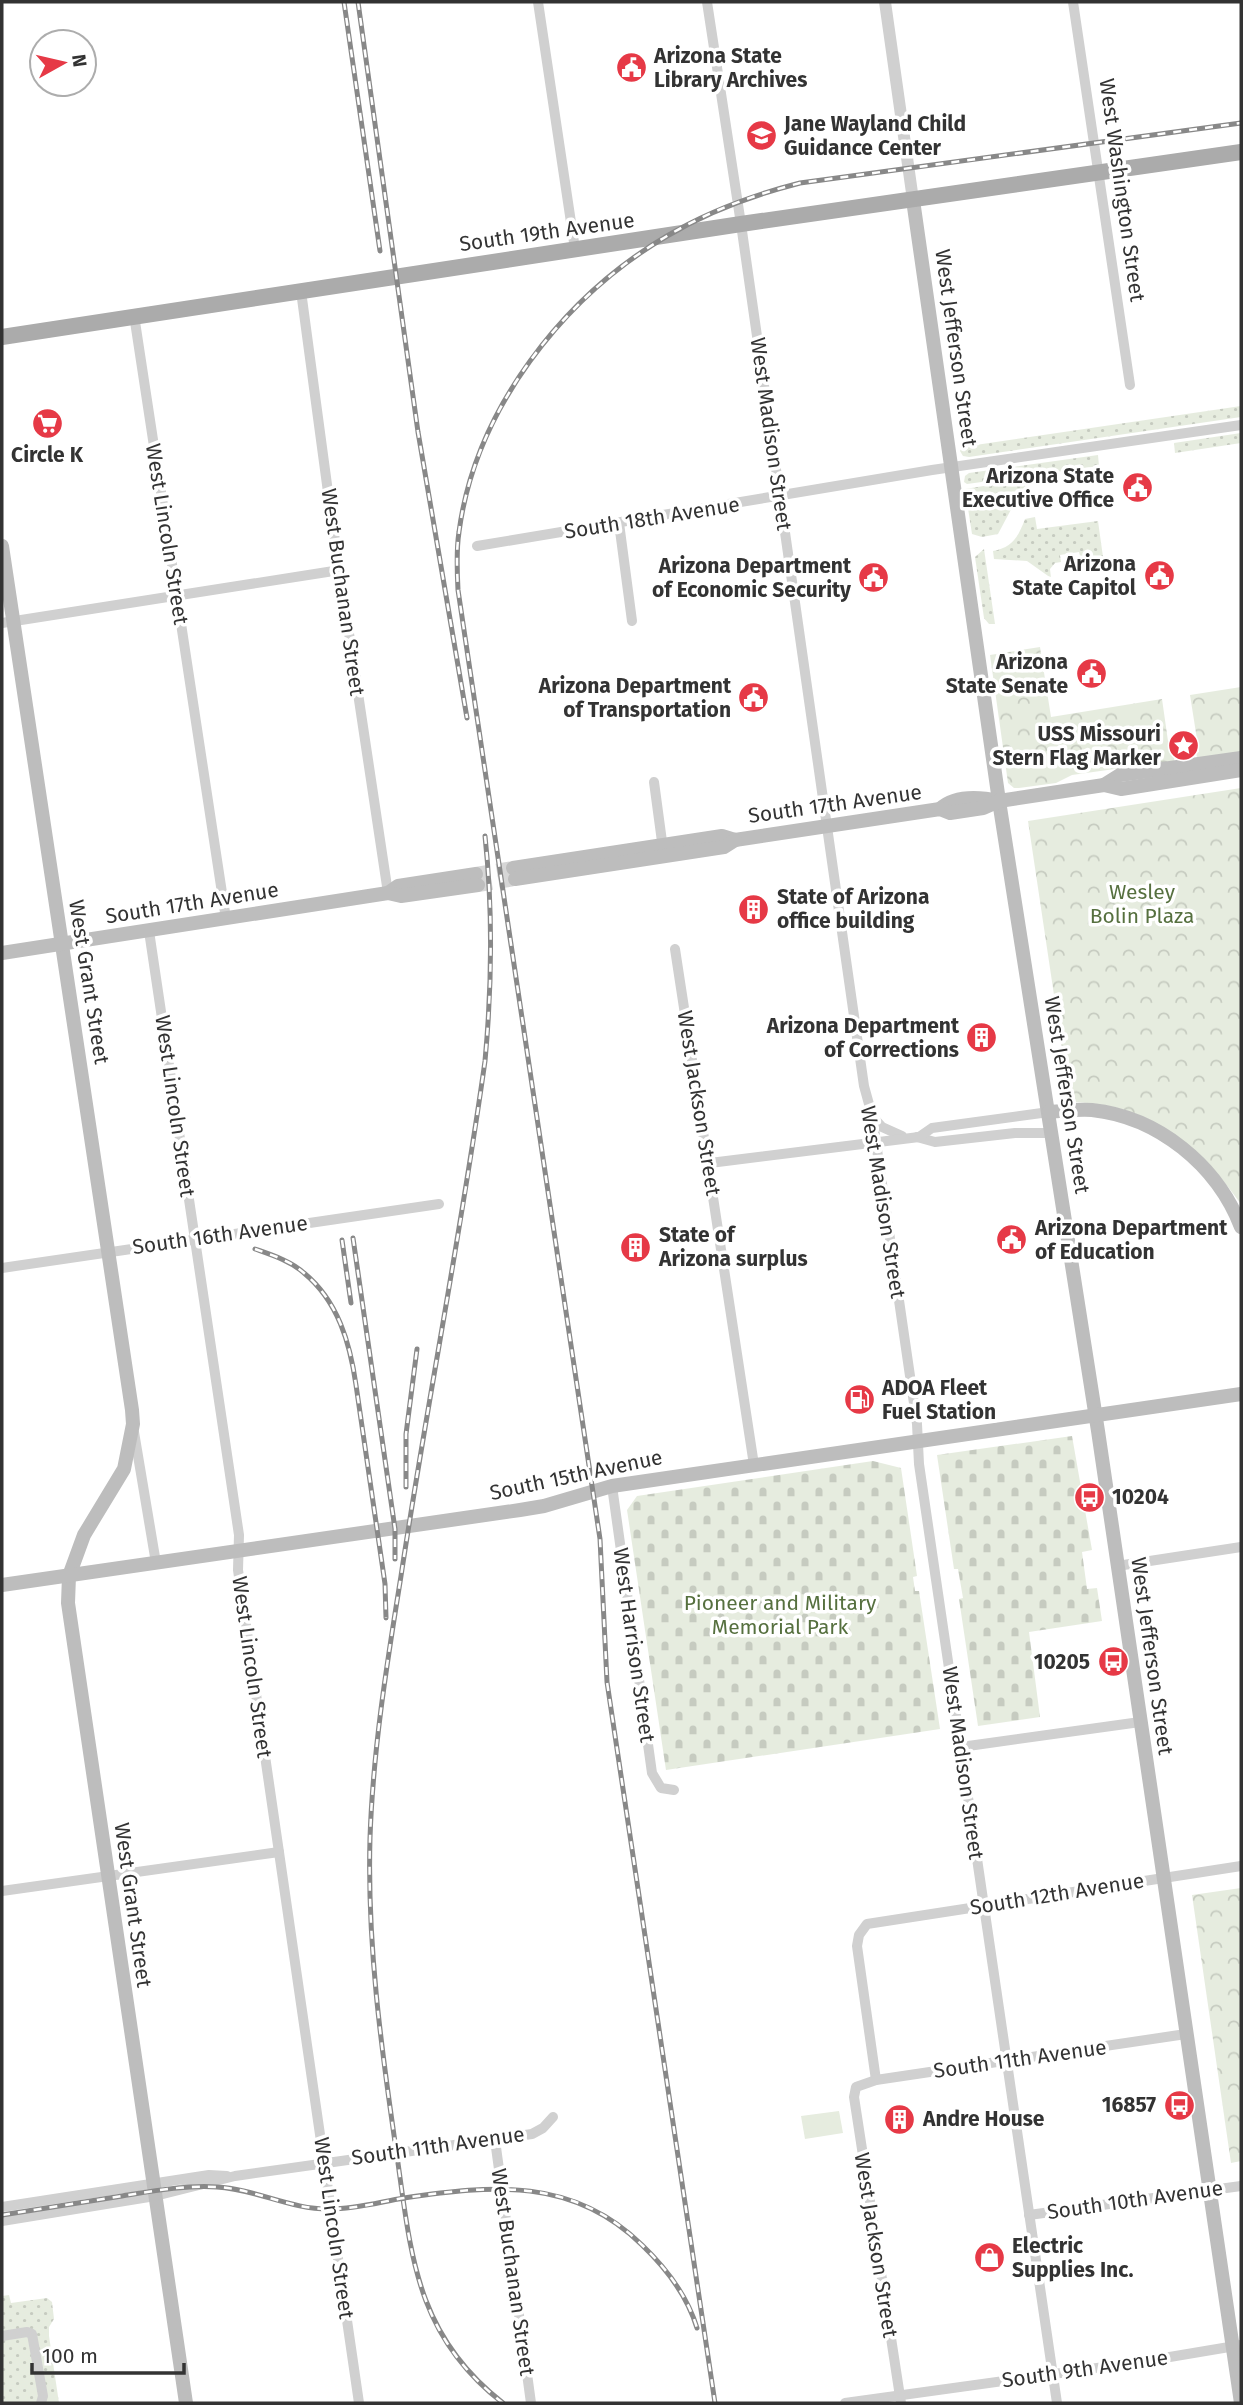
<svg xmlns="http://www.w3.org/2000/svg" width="1243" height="2405" font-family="'Fira Sans',sans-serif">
<defs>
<pattern id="grass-dots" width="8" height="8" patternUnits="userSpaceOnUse" patternTransform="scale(1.75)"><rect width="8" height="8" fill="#e6ecdf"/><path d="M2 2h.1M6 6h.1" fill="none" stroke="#c6cbc0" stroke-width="1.8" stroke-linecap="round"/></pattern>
<pattern id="forest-crowns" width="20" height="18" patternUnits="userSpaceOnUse" patternTransform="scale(1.75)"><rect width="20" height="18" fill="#e6ecdf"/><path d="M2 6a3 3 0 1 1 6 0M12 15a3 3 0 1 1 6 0" fill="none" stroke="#c6cbc0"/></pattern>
<pattern id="cemetery-stones" width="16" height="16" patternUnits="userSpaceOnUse" patternTransform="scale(1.75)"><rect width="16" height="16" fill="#e6ecdf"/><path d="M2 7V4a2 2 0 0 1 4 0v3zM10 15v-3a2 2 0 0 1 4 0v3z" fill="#c6cbc0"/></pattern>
</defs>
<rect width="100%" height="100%" fill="#fff"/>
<g fill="url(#grass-dots)">
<path d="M 1241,406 L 1241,417 L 969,457 L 963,456 L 960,451 L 962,447 Z"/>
<path d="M 1241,433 L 1241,443 L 1175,453 L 1174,443 Z"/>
<path d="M 1098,455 L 1099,466 L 967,484 L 964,482 L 965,476 L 969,473 Z"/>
<path d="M 1027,479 L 1029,492 L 1015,502 L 998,534 L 982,537 L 972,534 L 965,489 Z"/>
<path d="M 1035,517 L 1037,529 L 1098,521 L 1103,557 L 1081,560 L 1079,552 L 1060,555 L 1061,562 L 1055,563 L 1050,569 L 1051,578 L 1027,561 L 994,559 L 993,551 C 1013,547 1018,537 1025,519 Z"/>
<path d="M 984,549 L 995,624 L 989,624 L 984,618 L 975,557 Z"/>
<path d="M 9,2295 L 11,2303 L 47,2298 L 52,2302 L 54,2319 L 49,2327 L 49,2336 L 59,2403 L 2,2403 L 2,2296 Z"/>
</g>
<g fill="url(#forest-crowns)">
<path d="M 1040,647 L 1051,717 L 1162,699 L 1168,741 L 1172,742 L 1175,765 L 1164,762 L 1072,775 L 1056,783 L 1019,788 L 1014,788 L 1008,783 L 990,655 Z"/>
<path d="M 1241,687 L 1241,753 L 1198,762 L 1196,753 L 1199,752 L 1190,695 Z"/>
<path d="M 1241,788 L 1241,1204 C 1197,1142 1148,1103 1070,1102 L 1028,821 Z"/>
<path d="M 1241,1888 L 1241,2161 L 1231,2163 L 1192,1895 Z"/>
</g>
<g fill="url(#cemetery-stones)">
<path d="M 1072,1436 L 1092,1550 L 1082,1552 L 1087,1589 L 1097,1588 L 1102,1621 L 1029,1632 L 1040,1717 L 978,1726 L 959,1599 L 963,1598 L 958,1569 L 954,1569 L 937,1455 Z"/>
<path d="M 873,1461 L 901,1468 L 917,1576 L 913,1577 L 915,1591 L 919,1591 L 940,1729 L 666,1770 L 627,1510 L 637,1496 Z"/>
</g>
<path fill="#e6ecdf" d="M 839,2111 L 843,2133 L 805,2139 L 801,2116 Z"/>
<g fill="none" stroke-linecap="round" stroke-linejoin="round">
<g stroke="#d6d6d6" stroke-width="14" stroke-dasharray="14 7" stroke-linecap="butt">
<path d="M 476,874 L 513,868"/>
<path d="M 478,885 L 515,879"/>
</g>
<g stroke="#d0d0d0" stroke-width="10">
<path d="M 538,2 L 575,249"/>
<path d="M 707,2 L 741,224 L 864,1086 L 872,1115 L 917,1424 L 919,1464 L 1057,2403"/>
<path d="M 1073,2 L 1130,385"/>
<path d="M 301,291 L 330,507 L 388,893"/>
<path d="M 134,315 L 226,919"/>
<path d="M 619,523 L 632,621"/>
<path d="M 477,546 L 932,470 L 1241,425"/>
<path d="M 2,623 L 340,570"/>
<path d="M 654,782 L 663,849"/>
<path d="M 149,931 L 239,1535 L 238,1570 L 359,2403"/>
<path d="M 675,949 L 754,1465"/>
<path d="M 872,1116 L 882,1127 L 902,1136"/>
<path d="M 917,1137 L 935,1142 L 1015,1133 L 1052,1133"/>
<path d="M 710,1163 L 919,1137 L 932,1128 L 1049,1112"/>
<path d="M 2,1268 L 439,1204"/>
<path d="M 134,1432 L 156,1563"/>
<path d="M 612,1486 L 652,1773 L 661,1788 L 674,1790"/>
<path d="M 1117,1566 L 1241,1547"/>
<path d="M 961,1747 L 1140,1722"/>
<path d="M 2,1891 L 279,1852"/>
<path d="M 876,2080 L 857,1946 L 859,1935 L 867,1924 L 1241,1866"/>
<path d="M 495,2140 L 531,2403"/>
<path d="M 2,2207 L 209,2175 L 227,2176"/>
<path d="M 1029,2215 L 1241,2186"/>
<path d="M 2,2221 L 155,2196 L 235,2176 L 532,2134 L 543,2128 L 553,2117"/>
<path d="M 2,2336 L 27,2332 L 32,2334 L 43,2396 L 41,2403"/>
<path d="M 845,2403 L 1140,2362 L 1241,2345"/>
<path d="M 901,2403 L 854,2097 L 856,2087 L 876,2080 L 1186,2034"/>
</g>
<path stroke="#d0d0d0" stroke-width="12" d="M 885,2 L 913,200"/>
<g stroke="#bdbdbd" stroke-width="14">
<path d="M 913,200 L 999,801 L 1098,1431 L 1241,2403"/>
<path d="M 2,546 L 132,1410 L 133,1424 L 124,1469 L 84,1535 L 69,1576 L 68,1603 L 186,2403"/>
<path d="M 1104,785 L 1120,775 L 1241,758"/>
<path d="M 940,809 C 955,795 980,797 999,801"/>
<path d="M 513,868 L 722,836 L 735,840 L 940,809 L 950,813 L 983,808 L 999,801 L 1104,785 L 1121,789 L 1241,770"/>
<path d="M 515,879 L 724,847 L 735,840"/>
<path d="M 388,893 L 398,886 L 476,874"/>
<path d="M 2,953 L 388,893 L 401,896 L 478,885"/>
<path d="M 1049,1112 C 1063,1111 1077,1109 1092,1110 C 1158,1117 1217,1165 1241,1227"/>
<path d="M 2,1585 L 520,1510 L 544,1506 L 612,1486 L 1241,1394"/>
</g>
<path stroke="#ababab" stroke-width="16" d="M 2,337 L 741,224 L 1241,152"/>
<defs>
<g id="rail">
<path d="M 344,2 L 380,251"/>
<path d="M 358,2 L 418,432 L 467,718"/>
<path d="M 485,836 C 493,911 492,985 485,1061 C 461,1233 427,1404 401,1576 C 387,1663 373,1749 370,1838 C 367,1943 381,2046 396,2149 C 411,2252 414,2334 503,2403"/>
<path d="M 353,1238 L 395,1529 L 395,1559"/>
<path d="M 342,1240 L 351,1303"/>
<path d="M 255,1249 C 272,1255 291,1261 304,1273 C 338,1301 350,1343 356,1385 L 385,1584 L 386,1618"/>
<path d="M 406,1487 L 406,1434 L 417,1349"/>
<path d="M 2,2215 C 42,2209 82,2202 122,2196 C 153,2191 185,2185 217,2187 C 256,2189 291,2210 331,2209 C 355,2209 380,2202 404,2198 C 492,2185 573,2177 642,2245 C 666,2268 687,2295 697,2328"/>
<path d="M 715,2403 L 607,1682 L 600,1539 L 458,590 C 457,571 456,551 459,532 C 475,410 563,297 667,236 C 709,211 753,195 800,183 L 1241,123"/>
</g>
</defs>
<use href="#rail" stroke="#888" stroke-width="5"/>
<use href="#rail" stroke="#fff" stroke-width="2.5" stroke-dasharray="8" stroke-linecap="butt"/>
</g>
<defs>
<symbol id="civic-disc" viewBox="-11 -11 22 22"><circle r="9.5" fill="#e63946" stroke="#fff"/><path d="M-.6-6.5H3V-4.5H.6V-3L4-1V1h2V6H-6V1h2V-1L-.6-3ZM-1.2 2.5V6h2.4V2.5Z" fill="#fff"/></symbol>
<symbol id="school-disc" viewBox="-11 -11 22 22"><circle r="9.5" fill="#e63946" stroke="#fff"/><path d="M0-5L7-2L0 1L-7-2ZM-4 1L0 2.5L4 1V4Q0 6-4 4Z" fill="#fff"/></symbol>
<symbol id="supermarket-disc" viewBox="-11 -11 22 22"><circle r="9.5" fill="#e63946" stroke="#fff"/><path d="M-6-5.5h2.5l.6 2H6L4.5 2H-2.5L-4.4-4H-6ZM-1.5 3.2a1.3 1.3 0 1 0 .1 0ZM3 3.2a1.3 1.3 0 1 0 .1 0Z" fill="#fff"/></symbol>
<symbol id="sight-disc" viewBox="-11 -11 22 22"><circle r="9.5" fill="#e63946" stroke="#fff"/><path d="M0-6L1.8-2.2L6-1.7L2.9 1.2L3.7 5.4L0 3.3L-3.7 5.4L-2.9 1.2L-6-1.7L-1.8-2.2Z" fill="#fff"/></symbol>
<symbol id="building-disc" viewBox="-11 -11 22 22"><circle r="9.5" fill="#e63946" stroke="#fff"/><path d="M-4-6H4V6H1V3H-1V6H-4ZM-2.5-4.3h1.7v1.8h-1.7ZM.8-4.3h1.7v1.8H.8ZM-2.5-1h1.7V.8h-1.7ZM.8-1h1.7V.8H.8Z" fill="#fff"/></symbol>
<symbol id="fuel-disc" viewBox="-11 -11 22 22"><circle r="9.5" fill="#e63946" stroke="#fff"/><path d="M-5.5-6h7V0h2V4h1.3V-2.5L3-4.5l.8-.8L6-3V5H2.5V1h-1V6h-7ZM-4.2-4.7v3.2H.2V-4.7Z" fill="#fff"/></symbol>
<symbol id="bus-disc" viewBox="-11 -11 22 22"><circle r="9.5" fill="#e63946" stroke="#fff"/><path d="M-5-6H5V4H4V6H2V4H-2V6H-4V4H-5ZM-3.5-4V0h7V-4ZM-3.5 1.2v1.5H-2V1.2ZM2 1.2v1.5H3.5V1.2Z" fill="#fff"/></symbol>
<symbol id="shop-disc" viewBox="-11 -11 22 22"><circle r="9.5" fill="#e63946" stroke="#fff"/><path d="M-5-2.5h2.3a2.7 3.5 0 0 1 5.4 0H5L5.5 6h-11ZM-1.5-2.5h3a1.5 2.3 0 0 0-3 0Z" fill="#fff"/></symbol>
</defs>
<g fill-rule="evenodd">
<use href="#civic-disc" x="614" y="50" width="35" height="35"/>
<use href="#school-disc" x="744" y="118" width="35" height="35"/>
<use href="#supermarket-disc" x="30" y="406" width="35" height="35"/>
<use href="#civic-disc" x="1120" y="470" width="35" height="35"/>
<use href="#civic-disc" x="1142" y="558" width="35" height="35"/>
<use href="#civic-disc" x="856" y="560" width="35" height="35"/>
<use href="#civic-disc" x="1074" y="656" width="35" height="35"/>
<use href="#civic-disc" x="736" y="680" width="35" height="35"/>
<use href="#sight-disc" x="1166" y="728" width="35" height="35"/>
<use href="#building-disc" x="736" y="892" width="35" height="35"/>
<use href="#building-disc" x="964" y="1020" width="35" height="35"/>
<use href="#civic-disc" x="994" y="1222" width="35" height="35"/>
<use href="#building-disc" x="618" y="1230" width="35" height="35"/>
<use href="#fuel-disc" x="842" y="1382" width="35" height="35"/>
<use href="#bus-disc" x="1072" y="1480" width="35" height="35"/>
<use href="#bus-disc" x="1096" y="1644" width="35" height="35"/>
<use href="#bus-disc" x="1162" y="2088" width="35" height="35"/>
<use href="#building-disc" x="882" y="2102" width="35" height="35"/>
<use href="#shop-disc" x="972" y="2240" width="35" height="35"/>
</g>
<g text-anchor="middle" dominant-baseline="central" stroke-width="7" stroke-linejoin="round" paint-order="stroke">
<g font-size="21" font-weight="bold" fill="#333" stroke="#fff" text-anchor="start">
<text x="654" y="56">Arizona State<tspan x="654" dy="24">Library Archives</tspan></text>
<text x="784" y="124">Jane Wayland Child<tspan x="784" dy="24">Guidance Center</tspan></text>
<text x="47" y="455" text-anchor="middle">Circle K</text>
<text x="1114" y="476" text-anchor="end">Arizona State<tspan x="1114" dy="24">Executive Office</tspan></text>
<text x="1136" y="564" text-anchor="end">Arizona<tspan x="1136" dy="24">State Capitol</tspan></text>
<text x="851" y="566" text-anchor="end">Arizona Department<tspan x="851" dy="24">of Economic Security</tspan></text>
<text x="1068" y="662" text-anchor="end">Arizona<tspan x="1068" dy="24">State Senate</tspan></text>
<text x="731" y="686" text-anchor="end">Arizona Department<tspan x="731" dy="24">of Transportation</tspan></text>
<text x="1161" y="734" text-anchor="end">USS Missouri<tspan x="1161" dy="24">Stern Flag Marker</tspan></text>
<text x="777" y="897">State of Arizona<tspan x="777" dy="24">office building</tspan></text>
<text x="959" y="1026" text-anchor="end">Arizona Department<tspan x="959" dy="24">of Corrections</tspan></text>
<text x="1035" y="1228">Arizona Department<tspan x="1035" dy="24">of Education</tspan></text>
<text x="659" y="1235">State of<tspan x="659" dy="24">Arizona surplus</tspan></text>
<text x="882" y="1388">ADOA Fleet<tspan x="882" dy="24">Fuel Station</tspan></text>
<text x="1112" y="1497">10204</text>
<text x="1090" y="1662" text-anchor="end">10205</text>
<text x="1156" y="2105" text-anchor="end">16857</text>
<text x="923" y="2119">Andre House</text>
<text x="1012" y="2246">Electric<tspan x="1012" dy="24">Supplies Inc.</tspan></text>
</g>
<g font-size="21" fill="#333" stroke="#fff">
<text transform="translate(1122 190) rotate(82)">West Washington Street</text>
<text transform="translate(547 232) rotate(-8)">South 19th Avenue</text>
<text transform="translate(956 348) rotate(82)">West Jefferson Street</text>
<text transform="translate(771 434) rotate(82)">West Madison Street</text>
<text transform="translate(652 518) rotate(-9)">South 18th Avenue</text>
<text transform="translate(167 534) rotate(81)">West Lincoln Street</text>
<text transform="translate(343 592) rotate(82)">West Buchanan Street</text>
<text transform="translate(835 804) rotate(-8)">South 17th Avenue</text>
<text transform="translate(192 903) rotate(-9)">South 17th Avenue</text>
<text transform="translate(89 982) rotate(81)">West Grant Street</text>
<text transform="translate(1067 1095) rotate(81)">West Jefferson Street</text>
<text transform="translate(699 1103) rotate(81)">West Jackson Street</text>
<text transform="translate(175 1106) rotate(82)">West Lincoln Street</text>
<text transform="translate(883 1202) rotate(81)">West Madison Street</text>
<text transform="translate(220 1235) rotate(-8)">South 16th Avenue</text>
<text transform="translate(576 1475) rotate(-12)">South 15th Avenue</text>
<text transform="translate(634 1645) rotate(82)">West Harrison Street</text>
<text transform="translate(1152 1656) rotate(82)">West Jefferson Street</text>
<text transform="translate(252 1667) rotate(82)">West Lincoln Street</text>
<text transform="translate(963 1763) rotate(82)">West Madison Street</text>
<text transform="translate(1057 1894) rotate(-9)">South 12th Avenue</text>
<text transform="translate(133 1905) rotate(82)">West Grant Street</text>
<text transform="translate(1020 2059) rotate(-8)">South 11th Avenue</text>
<text transform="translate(438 2146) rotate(-8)">South 11th Avenue</text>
<text transform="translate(1135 2200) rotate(-8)">South 10th Avenue</text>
<text transform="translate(334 2228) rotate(82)">West Lincoln Street</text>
<text transform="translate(876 2245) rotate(81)">West Jackson Street</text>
<text transform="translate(513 2272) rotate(82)">West Buchanan Street</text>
<text transform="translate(1085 2369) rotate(-8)">South 9th Avenue</text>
</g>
<g font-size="21" fill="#56703f" stroke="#fff">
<text x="1142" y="892">Wesley<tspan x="1142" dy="24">Bolin Plaza</tspan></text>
<text x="780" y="1603">Pioneer and Military<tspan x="780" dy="24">Memorial Park</tspan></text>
</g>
</g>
<rect width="1243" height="2405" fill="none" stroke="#333333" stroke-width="7"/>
<g transform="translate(63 63) rotate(82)"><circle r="33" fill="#ffffff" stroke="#adadad" stroke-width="2"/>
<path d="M0-5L12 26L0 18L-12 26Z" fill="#e63946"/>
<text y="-10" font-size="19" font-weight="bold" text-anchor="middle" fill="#333333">N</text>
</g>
<path d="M32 2363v10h152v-10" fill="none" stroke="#333333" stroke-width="3.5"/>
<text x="42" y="2363" font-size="21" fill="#333333" stroke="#ffffff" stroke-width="5" paint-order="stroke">100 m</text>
</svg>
